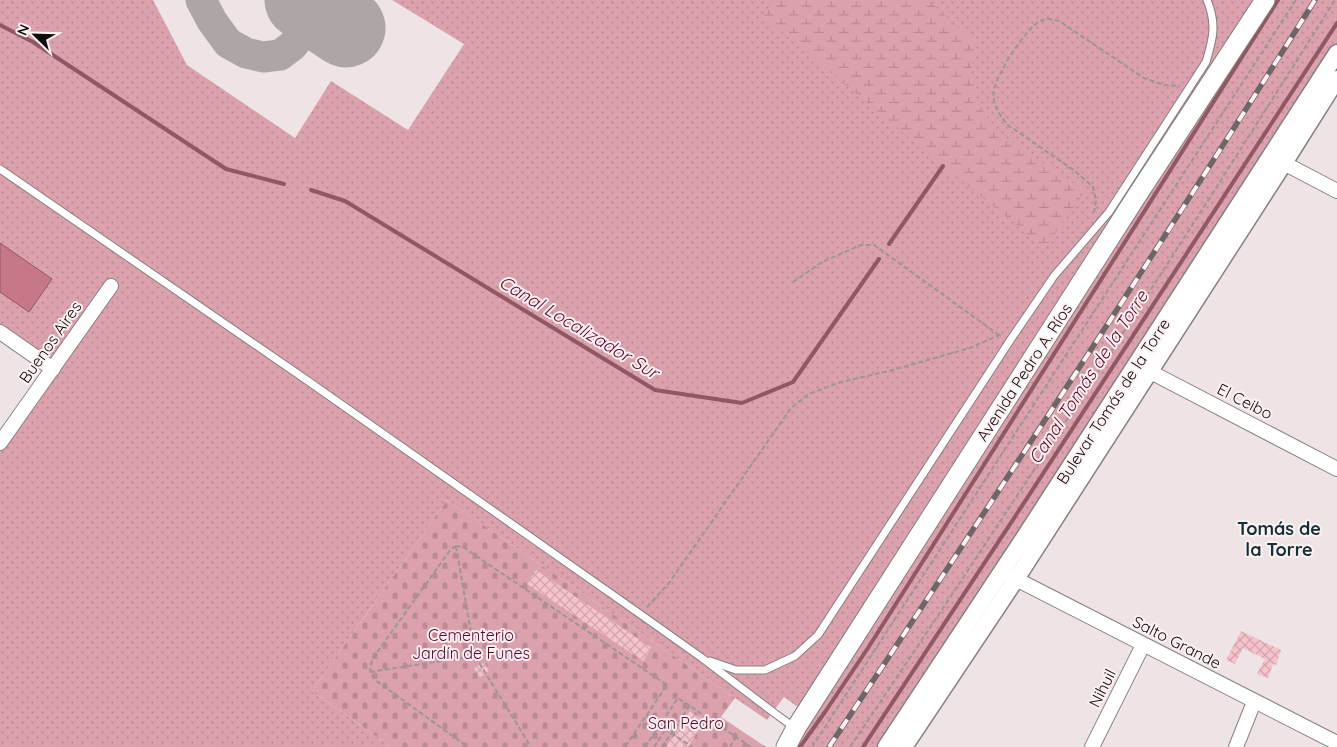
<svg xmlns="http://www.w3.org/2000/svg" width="1337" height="747" font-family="Quicksand,sans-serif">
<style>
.grass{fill:url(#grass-dots)}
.wetland{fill:url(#wetland-marsh)}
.cemetery{fill:url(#cemetery-stones)}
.water{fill:#c67889;stroke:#8f5864}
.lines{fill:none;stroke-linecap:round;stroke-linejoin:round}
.stream{stroke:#8f5864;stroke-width:4}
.taxiway{stroke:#aea5a6;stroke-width:31}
.runway{stroke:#aea5a6;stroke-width:79}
.building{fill:url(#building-cross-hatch)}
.service-casing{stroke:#897f80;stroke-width:9}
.minor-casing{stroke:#897f80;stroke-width:16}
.tertiary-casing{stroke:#897f80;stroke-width:19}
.secondary-casing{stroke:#897f80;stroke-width:21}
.path{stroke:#9e9596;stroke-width:2;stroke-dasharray:5 2.5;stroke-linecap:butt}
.service{stroke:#fff;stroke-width:7}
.minor{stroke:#fff;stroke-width:14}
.tertiary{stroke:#fff;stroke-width:16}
.secondary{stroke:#fff;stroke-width:19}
.rail-casing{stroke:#6c6666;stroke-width:5.5}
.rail{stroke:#fdf1f3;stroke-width:4;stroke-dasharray:11;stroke-linecap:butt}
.labels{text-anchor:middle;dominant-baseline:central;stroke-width:4;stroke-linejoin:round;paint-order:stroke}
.street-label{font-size:16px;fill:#0f0c0c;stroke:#fdf1f3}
.park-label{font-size:16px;fill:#630029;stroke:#fdf1f3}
.water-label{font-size:18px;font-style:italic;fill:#69082d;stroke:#fdf1f3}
.neighbourhood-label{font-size:18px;font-weight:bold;fill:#113139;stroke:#fdf1f3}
</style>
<defs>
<pattern id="grass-dots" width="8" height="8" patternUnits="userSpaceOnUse" patternTransform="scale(1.25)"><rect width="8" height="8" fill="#dba2ad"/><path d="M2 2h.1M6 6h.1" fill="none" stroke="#bb8a94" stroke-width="1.8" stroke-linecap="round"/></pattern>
<pattern id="wetland-marsh" width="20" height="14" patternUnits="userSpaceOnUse" patternTransform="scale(1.25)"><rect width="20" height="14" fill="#dba2ad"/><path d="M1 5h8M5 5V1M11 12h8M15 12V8" fill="none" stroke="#bb8a94"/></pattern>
<pattern id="cemetery-stones" width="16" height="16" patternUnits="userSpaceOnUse" patternTransform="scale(1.25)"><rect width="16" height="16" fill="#dba2ad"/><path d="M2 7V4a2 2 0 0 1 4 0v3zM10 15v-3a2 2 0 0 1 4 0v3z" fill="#bb8a94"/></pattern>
<pattern id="building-cross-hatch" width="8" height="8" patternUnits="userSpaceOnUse" patternTransform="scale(1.25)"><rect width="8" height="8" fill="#f6c3cc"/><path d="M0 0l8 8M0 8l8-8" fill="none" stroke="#d2a6ae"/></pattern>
</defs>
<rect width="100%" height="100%" fill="#efe4e5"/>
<g class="grass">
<path d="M 0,0 L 153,0 L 187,65 L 295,138 L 331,81 L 408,130 L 464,44 L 392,0 L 1256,0 L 799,708 L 784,697 L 767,720 L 447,500 L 312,691 L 391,747 L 0,747 L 0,443 L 52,369 L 0,332 Z"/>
<path d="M 1265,0 L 1337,0 L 1337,53 L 886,747 L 786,747 Z"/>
</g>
<path class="wetland" d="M 773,0 L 928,0 L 976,43 L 971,71 L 977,100 L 994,130 L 1085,191 L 1045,248 L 943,166 L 764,17 Z"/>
<path class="cemetery" d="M 447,500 L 735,698 L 721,717 L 766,747 L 391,747 L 312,691 Z"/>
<path class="water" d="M 0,243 L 52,279 L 29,312 L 0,292 Z"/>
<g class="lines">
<g class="stream">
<path d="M 0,25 L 33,42 L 226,169 L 284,184"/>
<path d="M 311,190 L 345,201 L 655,390 L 742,403 L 793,382 L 879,259"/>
<path d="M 889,244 L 943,166"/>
<path d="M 800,747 L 825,712 L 868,648 L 1278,0"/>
<path d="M 863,747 L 1018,512 L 1337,23"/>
</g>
<path class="taxiway" d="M 201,0 L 212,21 L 228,43 L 246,53 L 263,57 L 280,55 L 292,46 L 302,34 L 307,15 L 303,0"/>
<path class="runway" d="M 304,0 L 346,28"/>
</g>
<g class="building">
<path d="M 536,570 L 652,648 L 643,661 L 527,584 Z"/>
<path d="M 1241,631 L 1281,650 L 1276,665 L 1273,664 L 1268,678 L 1257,674 L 1265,659 L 1243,648 L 1235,664 L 1226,660 Z"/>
<path d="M 484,662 L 490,671 L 480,677 L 474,668 Z"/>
<path d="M 690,711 L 705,721 L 688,747 L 666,747 Z"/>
</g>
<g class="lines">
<g class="service-casing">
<g id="service">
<path d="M 0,169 L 308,381 L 640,614 L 702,658 L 773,712 L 795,728"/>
<path d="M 710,661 L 736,670 L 765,670 L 795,656 L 818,635 L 1011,339 L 1054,276 L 1109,212 L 1206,62 C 1213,39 1217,24 1207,0"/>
</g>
</g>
<g class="minor-casing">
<g id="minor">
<path d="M 1276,159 L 1337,191"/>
<path d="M 0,332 L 53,369"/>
<path d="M 1141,367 L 1337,469"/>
<path d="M 0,443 L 111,286"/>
<path d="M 1008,575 L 1337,743"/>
<path d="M 1092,747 L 1143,645"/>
<path d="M 1236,747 L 1254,702"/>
</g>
</g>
<g class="tertiary-casing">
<g id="tertiary">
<path d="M 886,747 L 1022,541 L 1337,53"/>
<path d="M 904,747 L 1016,579 L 1284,163 L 1337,79"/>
</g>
</g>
<g class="secondary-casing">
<path id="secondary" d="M 786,747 L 796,728 L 1136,197 L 1265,0"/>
</g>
<g class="path">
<path d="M 1094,213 L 1096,201 L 1093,187 L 1075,171 L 1008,125 C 999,115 992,104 994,90 C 997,74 1025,29 1040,21 C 1046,18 1052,19 1059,21 L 1144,78 L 1164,85 L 1180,86"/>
<path d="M 793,282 L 822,262 L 861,245 L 874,245 L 999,335"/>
<path d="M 456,546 L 463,547 L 667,685 L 625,747"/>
<path d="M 456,546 L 451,549 L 373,658 C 369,669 369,670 375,680 L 468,747"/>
<path d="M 456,546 L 475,656 L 531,747"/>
<path d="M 647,607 L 669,583 L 791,408 L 809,394 L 841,382 L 889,371 L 970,348 L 999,335 L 1001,336"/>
<path d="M 370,672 L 474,656"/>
<path d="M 646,716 L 692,747"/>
<path d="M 645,747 L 678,698 L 751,747"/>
<path d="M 654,747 L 666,729"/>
<path d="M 662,747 L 690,705"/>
<path d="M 730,747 L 736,737"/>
<path d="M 812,747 L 1296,0"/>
<path d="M 850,747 C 1016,501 1177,251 1335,0"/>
</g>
<use href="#service" class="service"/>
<use href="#minor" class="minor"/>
<use href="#tertiary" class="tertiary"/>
<use href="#secondary" class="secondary"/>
<g class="rail-casing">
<path id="rail" d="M 829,747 C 994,499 1157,252 1315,0"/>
</g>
<use href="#rail" class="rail"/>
</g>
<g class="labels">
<g class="street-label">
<text transform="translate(50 342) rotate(-55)">Buenos Aires</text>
<text transform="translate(1024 372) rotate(-57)">Avenida Pedro A. Ríos</text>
<text transform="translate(1113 401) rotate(-57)">Bulevar Tomás de la Torre</text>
<text transform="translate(1245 401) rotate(27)">El Ceibo</text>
<text transform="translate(1177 642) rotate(27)">Salto Grande</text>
<text transform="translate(1102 688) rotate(-63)">Nihuil</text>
</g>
<g class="park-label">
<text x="471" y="635">Cementerio<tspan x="471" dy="18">Jardín de Funes</tspan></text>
<text x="686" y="723">San Pedro</text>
</g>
<g class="water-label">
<text transform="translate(579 327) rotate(31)">Canal Localizador Sur</text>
<text transform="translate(1088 377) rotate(-57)">Canal Tomás de la Torre</text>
</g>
<g class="neighbourhood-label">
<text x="1279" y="528">Tomás de<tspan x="1279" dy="21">la Torre</tspan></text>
</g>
</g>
<g transform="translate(35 35) rotate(293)" stroke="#fdf1f3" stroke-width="4" paint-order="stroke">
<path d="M0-4L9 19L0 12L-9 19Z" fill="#0f0c0c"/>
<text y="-8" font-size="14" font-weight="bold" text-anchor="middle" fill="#0f0c0c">N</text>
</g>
</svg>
